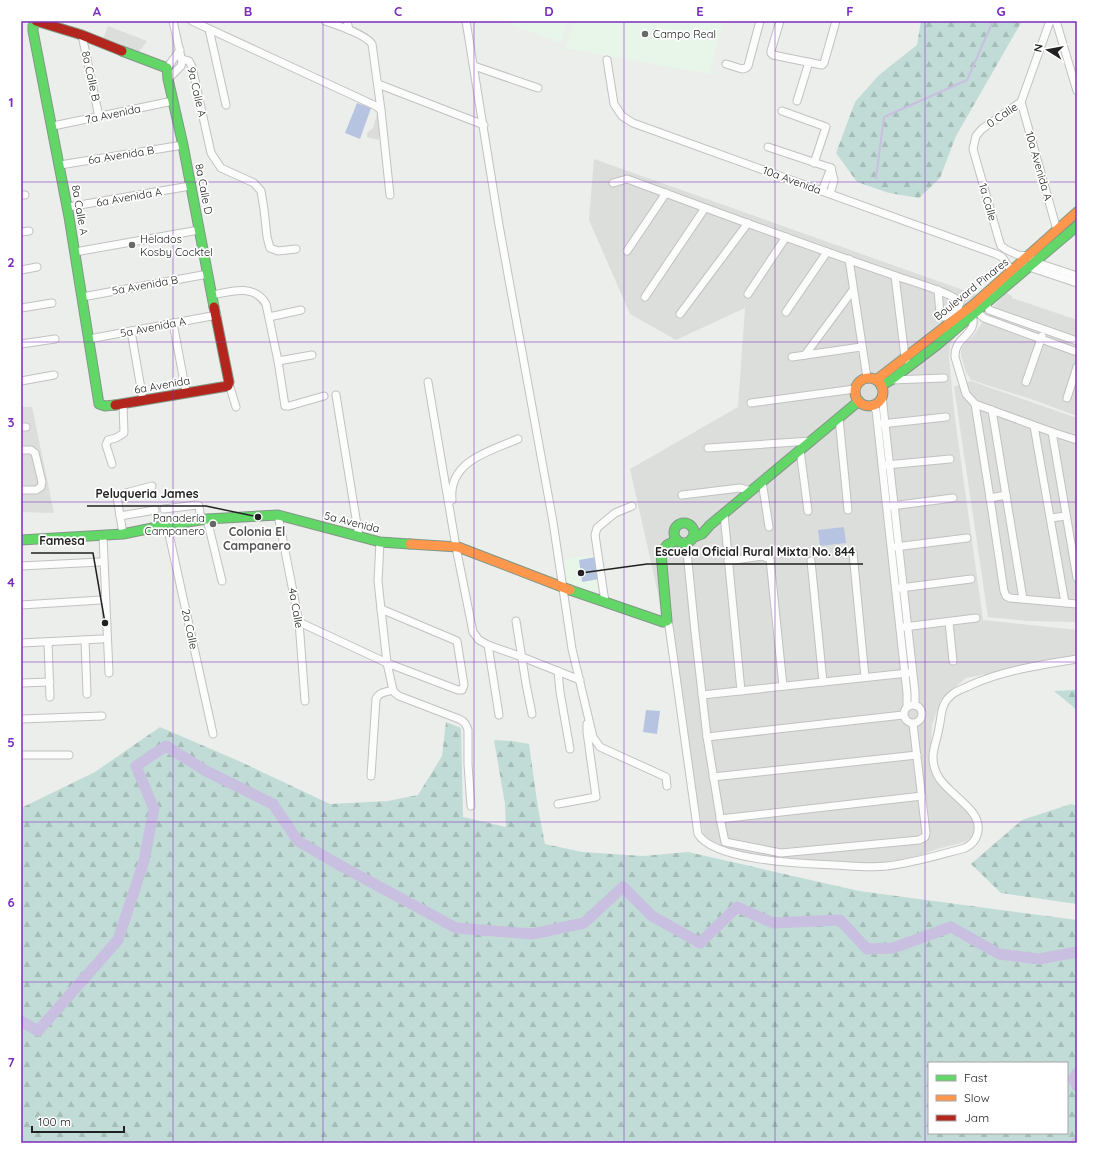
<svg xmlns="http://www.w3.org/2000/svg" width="1098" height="1164" font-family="Quicksand,sans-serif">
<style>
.residential{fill:#dcdedb}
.education{fill:#e7f6e8}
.religious{fill:#dcdddb}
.forest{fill:url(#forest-firs);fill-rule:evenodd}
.pitch{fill:#b6c4e1}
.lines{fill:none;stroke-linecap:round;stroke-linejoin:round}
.stream{stroke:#c9bfe0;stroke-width:2}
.river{stroke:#c9bfe0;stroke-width:11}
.street-casing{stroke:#c1c2c0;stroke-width:9}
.fast-casing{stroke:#829887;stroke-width:11}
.slow-casing{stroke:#829887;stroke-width:11}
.jam-casing{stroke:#829887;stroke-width:11}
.street{stroke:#fcfcfc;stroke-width:7}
.fast{stroke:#63d668;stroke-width:9}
.slow{stroke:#ff974d;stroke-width:9}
.jam{stroke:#b3261e;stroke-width:9}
.grid{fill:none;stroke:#7b2cbf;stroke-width:1;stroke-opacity:0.55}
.poi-dot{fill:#686967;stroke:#fff;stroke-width:1.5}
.labels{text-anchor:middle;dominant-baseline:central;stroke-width:3.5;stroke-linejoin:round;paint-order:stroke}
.poi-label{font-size:11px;fill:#212121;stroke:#fff;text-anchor:start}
.street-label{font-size:11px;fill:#212121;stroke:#fff}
.neighbourhood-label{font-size:12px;font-weight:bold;fill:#545454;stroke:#fff}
.leader{fill:none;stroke:#212121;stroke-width:1.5}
.callout-dot{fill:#212121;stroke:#fff;stroke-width:1.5}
.callout-label{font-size:12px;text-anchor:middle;font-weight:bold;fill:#212121;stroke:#fff;stroke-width:3.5;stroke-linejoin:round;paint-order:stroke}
.neatline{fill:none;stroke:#7b2cbf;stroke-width:1.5}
.grid-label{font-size:13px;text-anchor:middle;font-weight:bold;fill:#7b2cbf}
</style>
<defs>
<pattern id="forest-firs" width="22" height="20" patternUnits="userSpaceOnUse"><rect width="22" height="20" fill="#c1dcd6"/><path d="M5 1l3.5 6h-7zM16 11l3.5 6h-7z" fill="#a6bcb7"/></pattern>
</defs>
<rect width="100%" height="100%" fill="#ebeeea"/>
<g class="residential">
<path d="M 108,26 L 147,41 L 138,53 L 103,40 Z"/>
<path d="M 594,159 L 980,296 L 950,345 L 949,357 L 954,411 L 983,620 L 1077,630 L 1077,655 L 966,678 L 941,699 L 932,725 L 930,758 L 933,771 L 972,817 L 976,830 L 973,837 L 965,842 L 937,849 L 912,858 L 870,865 L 767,858 L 732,850 L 723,847 L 704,836 L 657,589 L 630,469 L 738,407 L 745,308 L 676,340 L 630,314 L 589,220 Z"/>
<path d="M 1006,293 L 1012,296 L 1012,298 L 1077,320 L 1077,416 L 1031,399 L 971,380 L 966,372 L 961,355 L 961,351 L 963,345 L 970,338 L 973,336 L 996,303 Z"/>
<path d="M 971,381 L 1077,418 L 1077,622 L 1028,621 L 988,617 L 954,387 Z"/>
<path d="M 21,407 L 32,407 L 54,513 L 21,512 Z"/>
</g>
<g class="education">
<path d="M 501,21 L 567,21 L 561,43 Z"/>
<path d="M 574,21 L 724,21 L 709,74 L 565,48 Z"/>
<path d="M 596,555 L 600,589 L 590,591 L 565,587 L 561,559 Z"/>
</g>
<path class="religious" d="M 377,115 L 381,115 L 382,128 L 378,140 L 367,137 L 367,133 L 373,128 Z"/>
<g class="forest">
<path d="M 921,21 L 1022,21 L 956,136 L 940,178 L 919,198 L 889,193 L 857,182 L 836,153 L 855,102 L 879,75 L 917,45 Z"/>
<path d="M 1077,690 L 1077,710 L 1054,691 Z"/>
<path d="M 446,722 L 461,728 L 463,817 L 506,827 L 505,804 L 494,740 L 512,741 L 529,744 L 538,808 L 545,844 L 582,852 L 643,856 L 688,852 L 859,891 L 1077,920 L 1077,1143 L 21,1143 L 21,808 L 95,772 L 160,727 L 241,762 L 330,804 L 388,801 L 418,795 L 442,756 ZM 929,1063 L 1067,1063 L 1067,1133 L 929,1133 Z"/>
<path d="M 1071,804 L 1077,806 L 1077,904 L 1001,893 L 971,864 L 1022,820 Z"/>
</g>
<g class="pitch">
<path d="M 357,103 L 371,108 L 360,139 L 345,133 Z"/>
<path d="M 844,527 L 846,543 L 820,546 L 818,530 Z"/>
<path d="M 596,557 L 599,579 L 582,582 L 579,560 Z"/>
<path d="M 646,710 L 660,711 L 657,734 L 643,732 Z"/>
</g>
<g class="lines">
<path class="stream" d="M 876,178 L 884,117 L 967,80 L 993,21"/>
<g class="river">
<path d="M 21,1021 L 38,1031 L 118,940 L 144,861 L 154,809 L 136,766 L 166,746 L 206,771 L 273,804 L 298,841 L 343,867 L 456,928 L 532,934 L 584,923 L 623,887 L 652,916 L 700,943 L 737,907 L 773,923 L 840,920 L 867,949 L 893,948 L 951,927 L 999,954 L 1039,959 L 1077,952"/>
<path d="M 1077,1073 L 1073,1079 L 1077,1086"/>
<path d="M 1076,1143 L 1077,1142"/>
</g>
<g class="street-casing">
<g id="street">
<path d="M 192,21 L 376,106 L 381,110 L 390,195"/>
<path d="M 325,21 C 337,25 365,34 372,44 L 381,110"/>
<path d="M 347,21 L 349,30"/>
<path d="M 466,21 L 499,225 L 553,522 L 572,649 L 593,737 L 600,747 L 666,777 L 667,786"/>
<path d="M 780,21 L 771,51 L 771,53 L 773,55 L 822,65 L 824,63 L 836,21"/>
<path d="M 1050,21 L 1021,102 L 982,129 L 976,136 L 973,149 L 999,240 L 1001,246 L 1007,250 L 1018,255 L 1029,256 L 1035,262 L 1077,276"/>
<path d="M 1056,21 L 1077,91"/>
<path d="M 209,29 L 226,105"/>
<path d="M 82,35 L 99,117"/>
<path d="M 182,59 L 189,61 L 192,67 L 211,153 L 221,168 L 254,183 L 261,191 L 264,209 L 267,237 L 270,248 L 278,251 L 296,249"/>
<path d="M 607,60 L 614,104 L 622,116 L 633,123 L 996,254 L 1002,257 L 1012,271"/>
<path d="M 726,64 L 742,69 L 746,68 L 748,66 L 760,21"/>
<path d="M 474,66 L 538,88"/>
<path d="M 167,68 L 180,50"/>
<path d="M 168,79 L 181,66 L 182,62 L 173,21"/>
<path d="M 378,84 L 484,125"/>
<path d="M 797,101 L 809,62"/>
<path d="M 1021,102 L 1057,230"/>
<path d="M 782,111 L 826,127 L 814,163"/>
<path d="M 53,126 L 173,101"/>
<path d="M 768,147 L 831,168"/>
<path d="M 60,165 L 183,145"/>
<path d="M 613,183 L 627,179 C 717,212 807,246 899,277 C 910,281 956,294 960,303 L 958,308 L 944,317 L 940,314 L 938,290"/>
<path d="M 822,191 L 831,168"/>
<path d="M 830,194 L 834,180 L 831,168"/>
<path d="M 21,195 L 25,195"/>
<path d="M 68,207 L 190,186"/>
<path d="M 21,232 L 29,231"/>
<path d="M 627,251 L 666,193"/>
<path d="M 75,252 L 199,230"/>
<path d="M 849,259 L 867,378"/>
<path d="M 1026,266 L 1077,283"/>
<path d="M 21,270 L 37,267"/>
<path d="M 895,276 L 905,357 L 906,360"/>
<path d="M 748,294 L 786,237"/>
<path d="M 213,295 C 231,291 255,284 266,304 L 278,361 L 285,406 L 289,406 L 324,396"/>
<path d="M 82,297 L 208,274"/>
<path d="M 645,297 L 705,208"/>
<path d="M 984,300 L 989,310 L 1077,341"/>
<path d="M 21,308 L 52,303"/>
<path d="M 974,309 L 976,311 L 984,318 L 1041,339 L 1077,352"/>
<path d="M 786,312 L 827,252"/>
<path d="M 970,313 L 972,314 C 979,336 954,335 955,357 L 966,394 L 975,404 L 1052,432 L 1077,440"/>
<path d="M 680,314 L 748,223"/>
<path d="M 269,317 L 301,310"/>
<path d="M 173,323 L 186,392"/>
<path d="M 131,331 L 143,400"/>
<path d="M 89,339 L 217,315"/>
<path d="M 21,344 L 55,339"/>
<path d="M 805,355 L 853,290"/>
<path d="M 792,357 L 861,347"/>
<path d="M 278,361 L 312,355"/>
<path d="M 891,380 L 944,378"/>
<path d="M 21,381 L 54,375"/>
<path d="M 428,382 L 456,547 L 473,632 L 479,640 L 488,645 L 522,657 L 580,680"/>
<path d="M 1026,382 L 1042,336"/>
<path d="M 229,384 L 236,407"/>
<path d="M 336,395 L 359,537"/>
<path d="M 882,395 L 885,424 L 915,692 L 915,705"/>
<path d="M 1067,398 L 1077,367"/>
<path d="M 751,403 L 855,389"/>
<path d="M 975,404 L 990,498 L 1004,591 L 1006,596 L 1010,598 L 1077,604"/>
<path d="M 872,405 L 876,410 L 907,693 L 907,706"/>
<path d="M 992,410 L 1023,599"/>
<path d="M 839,418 L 848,510"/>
<path d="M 881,424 L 946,417"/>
<path d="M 1034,426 L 1065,603"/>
<path d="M 21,427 L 26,427"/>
<path d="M 1052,432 L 1077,578"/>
<path d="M 708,448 L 811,441"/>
<path d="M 21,450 L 31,450 L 35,453 L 42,482 L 41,487 L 36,490 L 21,490"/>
<path d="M 800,450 L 808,511"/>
<path d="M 112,464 L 106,445 L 108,440 L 116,438 L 124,433 L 123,404"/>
<path d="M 886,465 L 950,459"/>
<path d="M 762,481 L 769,527"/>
<path d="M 682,495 L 740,488 L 751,491"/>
<path d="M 990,498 L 1006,495"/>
<path d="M 452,500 C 448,461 490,451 518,439"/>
<path d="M 891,506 L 953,498"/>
<path d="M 164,509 L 197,505 L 199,506 L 201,520"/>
<path d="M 724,514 L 741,691"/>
<path d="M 278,515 L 299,622 L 305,701"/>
<path d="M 120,516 L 155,510"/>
<path d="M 1051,518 L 1066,516"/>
<path d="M 207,519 L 222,581"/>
<path d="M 167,525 L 213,734"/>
<path d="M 123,534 L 117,497 L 118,495 L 152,486"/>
<path d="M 103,536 L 109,673"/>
<path d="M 380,542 L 378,581 L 381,609 L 387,663 L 393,690 L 395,693 L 399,696 L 459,719 C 465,722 466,724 468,730 L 468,764 L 471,806"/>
<path d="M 686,542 L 695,632 L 707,737 L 721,823 L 725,842 L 781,853 L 919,840 L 925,837 L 926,833 L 913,724"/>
<path d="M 895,547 L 967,538"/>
<path d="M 853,553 L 865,677"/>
<path d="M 728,561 L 762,556 L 770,559 L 783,686"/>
<path d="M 811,561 L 823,682"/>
<path d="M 21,566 L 100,562"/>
<path d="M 900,588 L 971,579"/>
<path d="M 605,602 L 595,535 L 597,528 L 615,513 L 632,506"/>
<path d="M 21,605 L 101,600"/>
<path d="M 516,621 L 526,684 L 532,714"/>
<path d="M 667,621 L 669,626 L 698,834 C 714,861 806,864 835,865 C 853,866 870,868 887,866 C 914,863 939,855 965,848 C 971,845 975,842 977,835 C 986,809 944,794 936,772 C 929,755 936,745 939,728 C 942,714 940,703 954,693 C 959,690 965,688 971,685 C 1004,670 1041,665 1077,659"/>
<path d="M 299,622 L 387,663 L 458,690 L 462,690 L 464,685 L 457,641 L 381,609"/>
<path d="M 949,622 L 953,661"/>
<path d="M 904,627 L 976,618"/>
<path d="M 85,640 L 87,694"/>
<path d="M 48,642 L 50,697"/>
<path d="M 21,643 L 102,639"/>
<path d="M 488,645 L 499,715"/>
<path d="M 558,671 L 560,692 L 570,749"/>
<path d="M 21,683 L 50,682"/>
<path d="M 702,695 L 908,673"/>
<circle cx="913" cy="714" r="9"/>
<path d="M 21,719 L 102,716"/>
<path d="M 707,737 L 903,715"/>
<path d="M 21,755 L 69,755"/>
<path d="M 371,776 L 376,699 C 379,692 386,692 393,690"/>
<path d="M 713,777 L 917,755"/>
<path d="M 558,804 L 596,797 L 587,732 L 587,724"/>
<path d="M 720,819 L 922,796"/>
</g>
</g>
<g class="fast-casing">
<g id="fast">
<path d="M 36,21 L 33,26 L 33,31 L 69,217 L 99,404 L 105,406 L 115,405"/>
<path d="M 122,51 L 167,68 L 168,79 L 183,145 L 214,307"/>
<path d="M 881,386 L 891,380 L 937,345 L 1077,226"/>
<circle cx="684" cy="533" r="10"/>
<path d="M 692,538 L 702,534 L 710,525 L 859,401"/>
<path d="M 21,540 L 123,534 L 167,525 L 207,519 L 278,515 L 380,542 L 410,544"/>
<path d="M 570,590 L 663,622 L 667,621 L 661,553 L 667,545 L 677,540"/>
</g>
</g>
<g class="slow-casing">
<g id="slow">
<circle cx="869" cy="392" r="14"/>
<path d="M 876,380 L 973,305 L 1077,212"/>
<path d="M 410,544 L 458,547 L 570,590"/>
</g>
</g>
<g class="jam-casing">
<g id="jam">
<path d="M 36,21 L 82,35 L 122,51"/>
<path d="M 115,405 L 228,386 L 229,382 L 214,307"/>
</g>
</g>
<use href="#street" class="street"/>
<use href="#fast" class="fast"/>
<use href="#slow" class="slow"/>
<use href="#jam" class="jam"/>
</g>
<path class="grid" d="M 173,21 L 173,1143M 323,21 L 323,1143M 474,21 L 474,1143M 624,21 L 624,1143M 775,21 L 775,1143M 925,21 L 925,1143M 21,182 L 1077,182M 21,342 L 1077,342M 21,502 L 1077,502M 21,662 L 1077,662M 21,822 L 1077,822M 21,982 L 1077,982"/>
<g class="poi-dot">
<circle cx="645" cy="34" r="4"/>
<circle cx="132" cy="245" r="4"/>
<circle cx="213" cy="524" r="4"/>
</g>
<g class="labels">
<g class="poi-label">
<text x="653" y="34">Campo Real</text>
<text x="140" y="239">Helados<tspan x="140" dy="13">Kosby Cocktel</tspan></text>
<text x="205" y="518" text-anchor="end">Panadería<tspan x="205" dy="13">Campanero</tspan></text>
</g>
<g class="street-label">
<text transform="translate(91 76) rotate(78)">8a Calle B</text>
<text transform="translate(197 92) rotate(77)">9a Calle A</text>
<text transform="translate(113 114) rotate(-12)">7a Avenida</text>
<text transform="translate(1002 115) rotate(-34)">0 Calle</text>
<text transform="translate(121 155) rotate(-9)">6a Avenida B</text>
<text transform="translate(1039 166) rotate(74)">10a Avenida A</text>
<text transform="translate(792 180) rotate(20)">10a Avenida</text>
<text transform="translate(204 189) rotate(79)">8a Calle D</text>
<text transform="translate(129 197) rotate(-10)">6a Avenida A</text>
<text transform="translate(988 202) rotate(74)">1a Calle</text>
<text transform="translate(80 210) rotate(80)">8a Calle A</text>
<text transform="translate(145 285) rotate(-10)">5a Avenida B</text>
<text transform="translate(971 289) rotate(-39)">Boulevard Pinares</text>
<text transform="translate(153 327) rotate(-11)">5a Avenida A</text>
<text transform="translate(162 385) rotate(-10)">6a Avenida</text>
<text transform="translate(352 522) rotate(14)">5a Avenida</text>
<text transform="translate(296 608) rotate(80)">4a Calle</text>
<text transform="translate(190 629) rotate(78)">2a Calle</text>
</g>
<g class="neighbourhood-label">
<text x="257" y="531">Colonia El<tspan x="257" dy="14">Campanero</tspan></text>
</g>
</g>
<path class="leader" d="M258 517L206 506H87M105 623L93 553H31M581 573L647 564H863"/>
<g class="callout-dot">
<circle cx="258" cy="517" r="4"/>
<circle cx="105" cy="623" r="4"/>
<circle cx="581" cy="573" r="4"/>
</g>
<g class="callout-label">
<text x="147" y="498">Peluqueria James</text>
<text x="62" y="545">Famesa</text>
<text x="755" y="556">Escuela Oficial Rural Mixta No. 844</text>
</g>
<rect width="1098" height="1164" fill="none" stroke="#ffffff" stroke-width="44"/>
<rect x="928" y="1062" width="140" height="72" fill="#ffffff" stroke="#a6a6a6"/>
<rect x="936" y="1075" width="20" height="6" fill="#63d668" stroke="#a6a6a6"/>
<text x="964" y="1082" font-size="12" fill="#212121">Fast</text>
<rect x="936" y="1095" width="20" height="6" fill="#ff974d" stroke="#a6a6a6"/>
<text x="964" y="1102" font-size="12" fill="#212121">Slow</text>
<rect x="936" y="1115" width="20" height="6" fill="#b3261e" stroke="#a6a6a6"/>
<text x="964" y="1122" font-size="12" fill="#212121">Jam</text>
<g transform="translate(1048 50) rotate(281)" stroke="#ffffff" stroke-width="3" paint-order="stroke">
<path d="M0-3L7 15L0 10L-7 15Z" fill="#212121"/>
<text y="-6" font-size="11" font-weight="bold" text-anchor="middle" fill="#212121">N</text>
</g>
<path d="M32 1126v6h92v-6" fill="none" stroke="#212121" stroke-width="2"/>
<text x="38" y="1126" font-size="12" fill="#212121" stroke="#ffffff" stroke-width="3" paint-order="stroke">100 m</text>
<rect x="22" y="22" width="1054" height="1120" class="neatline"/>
<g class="grid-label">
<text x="97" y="16">A</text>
<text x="248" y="16">B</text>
<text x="398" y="16">C</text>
<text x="549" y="16">D</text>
<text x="700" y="16">E</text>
<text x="850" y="16">F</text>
<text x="1001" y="16">G</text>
<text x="11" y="107">1</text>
<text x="11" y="267">2</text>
<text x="11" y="427">3</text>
<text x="11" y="587">4</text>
<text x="11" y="747">5</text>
<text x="11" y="907">6</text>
<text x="11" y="1067">7</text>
</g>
</svg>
